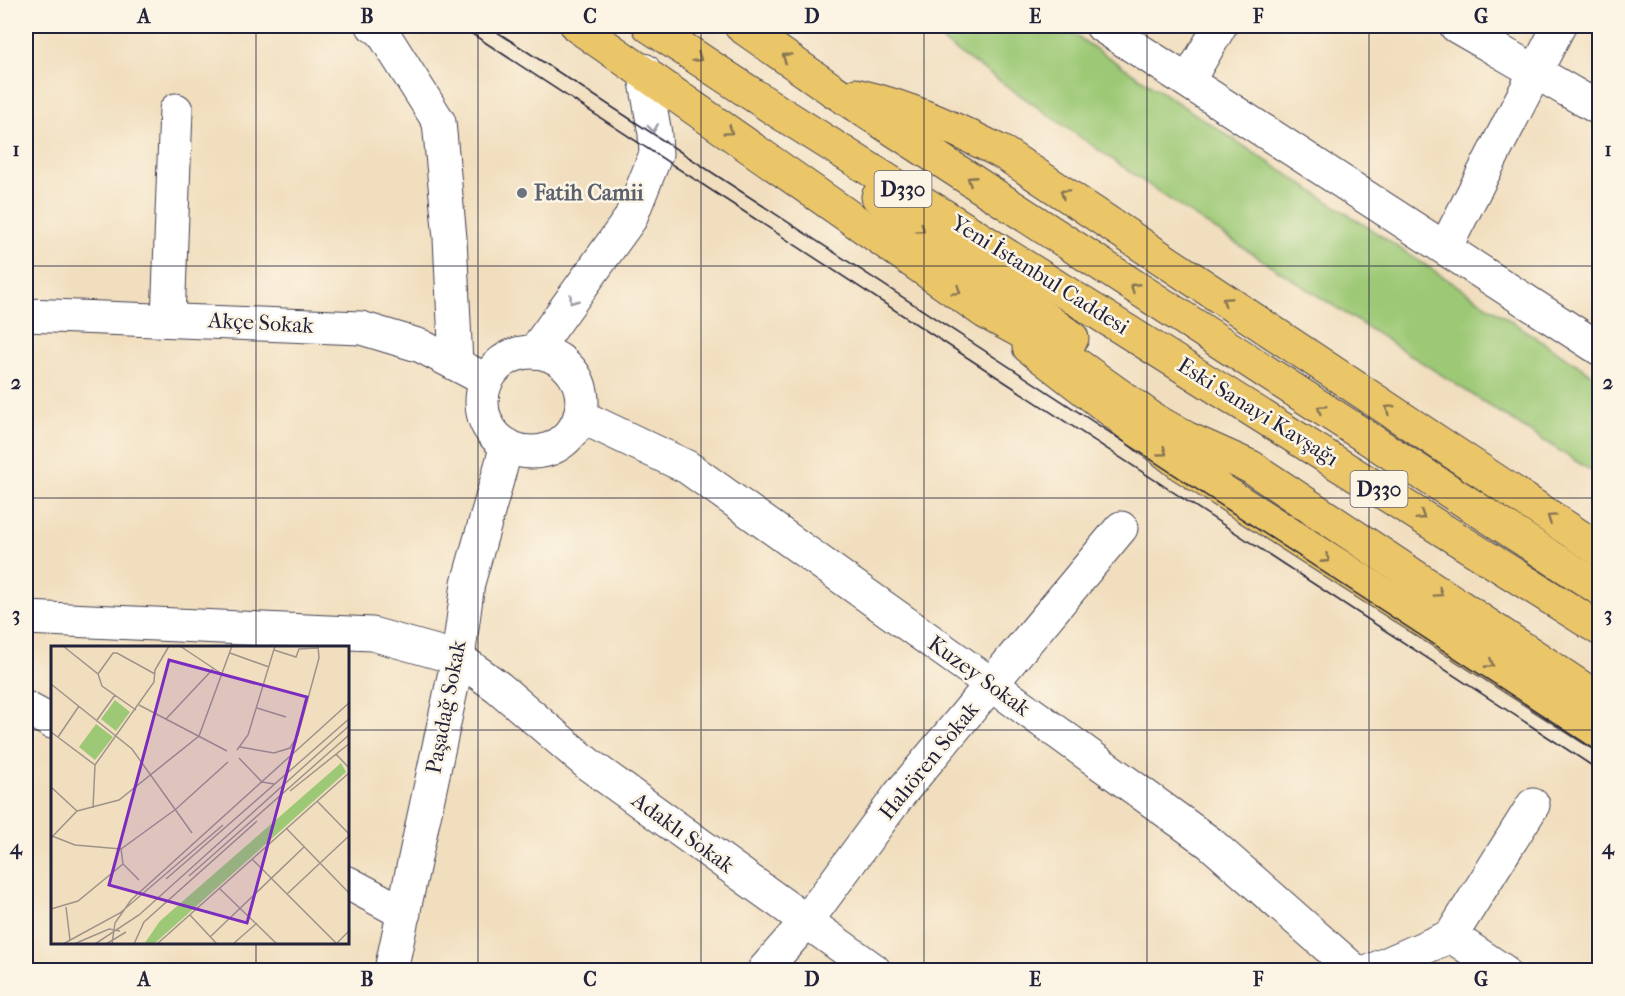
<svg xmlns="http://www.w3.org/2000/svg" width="1625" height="996" font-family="'IM FELL French Canon',serif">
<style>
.green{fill:#9dc976;stroke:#607658;stroke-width:1.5}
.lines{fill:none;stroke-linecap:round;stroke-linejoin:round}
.minor-casing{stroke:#413e4f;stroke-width:35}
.major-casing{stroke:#413e4f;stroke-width:35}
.highway-casing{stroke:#413e4f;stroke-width:35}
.minor{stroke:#fff;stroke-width:33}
.major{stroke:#ebc669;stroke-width:33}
.highway{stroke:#ebc669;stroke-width:33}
.tram{stroke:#22223b;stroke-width:1.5}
.oneway{stroke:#867452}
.oneway2{stroke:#9c9ca7}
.grid{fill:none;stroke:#22223b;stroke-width:1.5;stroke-opacity:0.55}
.worship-dot{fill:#6b7280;stroke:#fcf5e5;stroke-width:2}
.labels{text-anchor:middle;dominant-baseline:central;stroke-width:5;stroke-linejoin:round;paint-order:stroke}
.shield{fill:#fcf5e5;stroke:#63616e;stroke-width:1.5}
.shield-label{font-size:21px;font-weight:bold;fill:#22223b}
.worship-label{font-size:22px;font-weight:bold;fill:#5b616d;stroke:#fcf5e5;text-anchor:start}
.street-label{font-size:22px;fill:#22223b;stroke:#fcf5e5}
.inset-road{fill:none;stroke:#9e938a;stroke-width:1.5}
.view{fill:#7b2cbf;fill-opacity:0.15;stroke:#7b2cbf;stroke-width:3}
.inset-edge{fill:none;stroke:#22223b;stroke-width:3}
.neatline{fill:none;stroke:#22223b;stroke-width:2}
.grid-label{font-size:20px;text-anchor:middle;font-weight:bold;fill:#22223b}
</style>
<rect width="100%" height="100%" fill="#fcf5e5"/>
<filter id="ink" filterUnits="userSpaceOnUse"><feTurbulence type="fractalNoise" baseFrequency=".0167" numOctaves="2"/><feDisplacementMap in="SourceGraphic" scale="12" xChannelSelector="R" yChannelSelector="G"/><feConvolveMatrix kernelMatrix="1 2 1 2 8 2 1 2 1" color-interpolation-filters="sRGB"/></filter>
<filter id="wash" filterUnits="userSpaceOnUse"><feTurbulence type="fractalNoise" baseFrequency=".008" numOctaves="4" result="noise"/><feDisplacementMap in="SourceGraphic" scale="24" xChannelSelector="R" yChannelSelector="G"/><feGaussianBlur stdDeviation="1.35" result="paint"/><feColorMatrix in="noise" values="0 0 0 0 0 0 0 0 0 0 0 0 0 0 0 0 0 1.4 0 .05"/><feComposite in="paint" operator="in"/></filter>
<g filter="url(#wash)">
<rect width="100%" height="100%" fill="#f1debe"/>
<path class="green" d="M 921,26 L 1061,26 L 1599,379 L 1599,476 L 1189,213 Z"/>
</g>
<g filter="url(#ink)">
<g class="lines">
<g class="minor-casing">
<g id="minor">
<path d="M 373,26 L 379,27 L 439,122 L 450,238 L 456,364"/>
<path d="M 1102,26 L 1600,349"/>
<path d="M 1456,26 L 1600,109"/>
<path d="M 1188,81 L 1220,26"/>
<path d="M 1445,248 L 1559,26"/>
<path d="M 26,315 L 361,328 L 421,346 L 486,380"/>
<path d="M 168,319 L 176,110"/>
<circle cx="532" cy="402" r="50"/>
<path d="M 534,352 L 630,219 L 656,154 L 655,134 L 644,70"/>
<path d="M 580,416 L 687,467 L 991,684 L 1210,843 L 1354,970"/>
<path d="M 26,618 L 372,634 L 458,658 L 498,687 L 588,764 L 874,970"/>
<path d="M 26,708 L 52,722"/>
<path d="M 348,883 L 404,913"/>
<path d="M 1451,936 L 1502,970"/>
<path d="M 391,970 L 458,658 L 468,583 L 507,445"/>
<path d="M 764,970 L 806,922 L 899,795 L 1121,528"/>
<path d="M 1373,970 L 1451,936 L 1533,805"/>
</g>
</g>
<g class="major-casing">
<g id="major">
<path d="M 1029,347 L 1182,465 L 1600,734"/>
<path d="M 1251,467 L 1600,700"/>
</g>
</g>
<g class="highway-casing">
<g id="highway">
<path d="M 577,26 L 985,312 L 1059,352 L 1154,420 L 1186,438 L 1251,467"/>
<path d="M 649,26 L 779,112 L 1600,629"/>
<path d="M 741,26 L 831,89 L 1600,589"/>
<path d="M 856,95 C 909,107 956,129 1005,154 L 1600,550"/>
<path d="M 878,197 L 1072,338"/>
</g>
</g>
<use href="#minor" class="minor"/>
<use href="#major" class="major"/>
<use href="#highway" class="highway"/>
<g class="tram">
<path d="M 460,26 L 1600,771"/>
<path d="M 488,26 L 1600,753"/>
</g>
</g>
<defs><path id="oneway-chevron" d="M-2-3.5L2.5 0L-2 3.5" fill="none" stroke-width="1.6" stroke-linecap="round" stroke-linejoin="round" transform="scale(1.5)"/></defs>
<g class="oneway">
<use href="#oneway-chevron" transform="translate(786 57) rotate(-145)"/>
<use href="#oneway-chevron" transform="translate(698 58) rotate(34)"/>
<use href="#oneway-chevron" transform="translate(729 131) rotate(35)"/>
<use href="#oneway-chevron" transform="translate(971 180) rotate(-147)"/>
<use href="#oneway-chevron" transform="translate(1064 193) rotate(-146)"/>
<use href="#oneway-chevron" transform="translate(921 229) rotate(36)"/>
<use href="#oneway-chevron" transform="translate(1134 287) rotate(-147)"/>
<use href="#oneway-chevron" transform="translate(957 291) rotate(35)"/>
<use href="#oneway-chevron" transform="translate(1226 301) rotate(-146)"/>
<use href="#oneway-chevron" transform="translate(1321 409) rotate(-147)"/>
<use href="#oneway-chevron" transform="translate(1389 409) rotate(-146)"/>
<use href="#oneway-chevron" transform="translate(1163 452) rotate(36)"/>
<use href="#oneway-chevron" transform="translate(1421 516) rotate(32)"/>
<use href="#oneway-chevron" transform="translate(1551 518) rotate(-146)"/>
<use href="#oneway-chevron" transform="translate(1326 559) rotate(33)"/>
<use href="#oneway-chevron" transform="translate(1439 593) rotate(34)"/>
<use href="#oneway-chevron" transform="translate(1490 664) rotate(33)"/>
</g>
<g class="oneway2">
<use href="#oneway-chevron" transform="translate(653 128) rotate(82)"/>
<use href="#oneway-chevron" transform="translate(573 300) rotate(126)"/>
</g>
</g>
<path class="grid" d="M 256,26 L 256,648M 478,26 L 478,970M 701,26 L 701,970M 924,26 L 924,970M 1147,26 L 1147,970M 1369,26 L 1369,970M 26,266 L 1600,266M 26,498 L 1600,498M 26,730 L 52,730M 348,730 L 1600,730M 256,944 L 256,970"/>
<circle class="worship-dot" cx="522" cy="193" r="6"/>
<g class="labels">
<g class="shield">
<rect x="874.5" y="171" width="57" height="36" rx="4.5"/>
<rect x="1350.5" y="471" width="57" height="36" rx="4.5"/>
</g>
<g class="shield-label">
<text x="903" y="189">D330</text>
<text x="1379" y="489">D330</text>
</g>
<g class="worship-label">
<text x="534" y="193">Fatih Camii</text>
</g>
<g class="street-label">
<text transform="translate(1040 275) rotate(32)">Yeni İstanbul Caddesi</text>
<text transform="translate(261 323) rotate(3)">Akçe Sokak</text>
<text transform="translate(1258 412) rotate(32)">Eski Sanayi Kavşağı</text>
<text transform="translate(979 676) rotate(36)">Kuzey Sokak</text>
<text transform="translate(446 707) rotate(-79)">Paşadağ Sokak</text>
<text transform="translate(929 761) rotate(-51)">Halıören Sokak</text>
<text transform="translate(683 833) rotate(36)">Adaklı Sokak</text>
</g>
</g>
<g transform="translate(51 646)">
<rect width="298" height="298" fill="#f1debe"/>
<path d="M 64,54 L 79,66 L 65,85 L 50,73 ZM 45,78 L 62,91 L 44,114 L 28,101 ZM 290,117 L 295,126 L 103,298 L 93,298 L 109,275 Z" fill="#9dc976"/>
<path class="inset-road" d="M 12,0 L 47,28 L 51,40 L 85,64M 129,0 L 171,28M 223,4 L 245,11 L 248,3 L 267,2M 179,7 L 218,21M 47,28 L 62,7 L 66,7 L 104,28M 0,38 L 81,103 L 141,187M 88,59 L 176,105M 206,62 L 235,71M 115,73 L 162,23M 46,74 L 64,49M 0,86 L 44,119M 7,91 L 28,60M 189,101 L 223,107 L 239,102 L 247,89 L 268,12 L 267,0M 186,104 L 197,89 L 224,0M 285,108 L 299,123M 188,112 L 211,136 L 223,138M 0,141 L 26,165M 239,145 L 299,97M 266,155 L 299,189M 42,162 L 44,119 L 103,36 L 104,24 L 118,0M 235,182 L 299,248M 1,190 L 24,199 L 70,203 L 125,163 L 177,116M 0,192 L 26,165 L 68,154 L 148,90 L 181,0M 70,203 L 72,218 L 88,234M 145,207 L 299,72M 201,213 L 286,298M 138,230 L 299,88M 115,233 L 145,207M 168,242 L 226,298M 236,248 L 299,189M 15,261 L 19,294M 0,263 L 27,255 L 72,218M 139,269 L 166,298M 159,291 L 253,201M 12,298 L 69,267 L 172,179M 23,298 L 58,283 L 69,285M 44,298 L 88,269 L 299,79M 55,298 L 75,286M 61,298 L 64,277 L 80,254 L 299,56M 83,298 L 93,276 L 206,175M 106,298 L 299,126M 182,298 L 206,277M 285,298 L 299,284"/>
<path class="view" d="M 118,14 L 256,51 L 196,277 L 58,239 Z"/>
<rect width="298" height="298" class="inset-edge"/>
</g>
<rect width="1625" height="996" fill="none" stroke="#fcf5e5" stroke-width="66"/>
<rect x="33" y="33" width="1559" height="930" class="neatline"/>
<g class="grid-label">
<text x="144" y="23">A</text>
<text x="367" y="23">B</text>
<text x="590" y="23">C</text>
<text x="812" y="23">D</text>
<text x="1035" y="23">E</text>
<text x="1258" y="23">F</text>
<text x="1481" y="23">G</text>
<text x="16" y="156">1</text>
<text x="1608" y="156">1</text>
<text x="16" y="389">2</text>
<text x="1608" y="389">2</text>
<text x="16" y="621">3</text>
<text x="1608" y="621">3</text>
<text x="16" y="854">4</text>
<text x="1608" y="854">4</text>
<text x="144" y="986">A</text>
<text x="367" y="986">B</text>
<text x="590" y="986">C</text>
<text x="812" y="986">D</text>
<text x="1035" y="986">E</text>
<text x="1258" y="986">F</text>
<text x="1481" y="986">G</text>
</g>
</svg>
